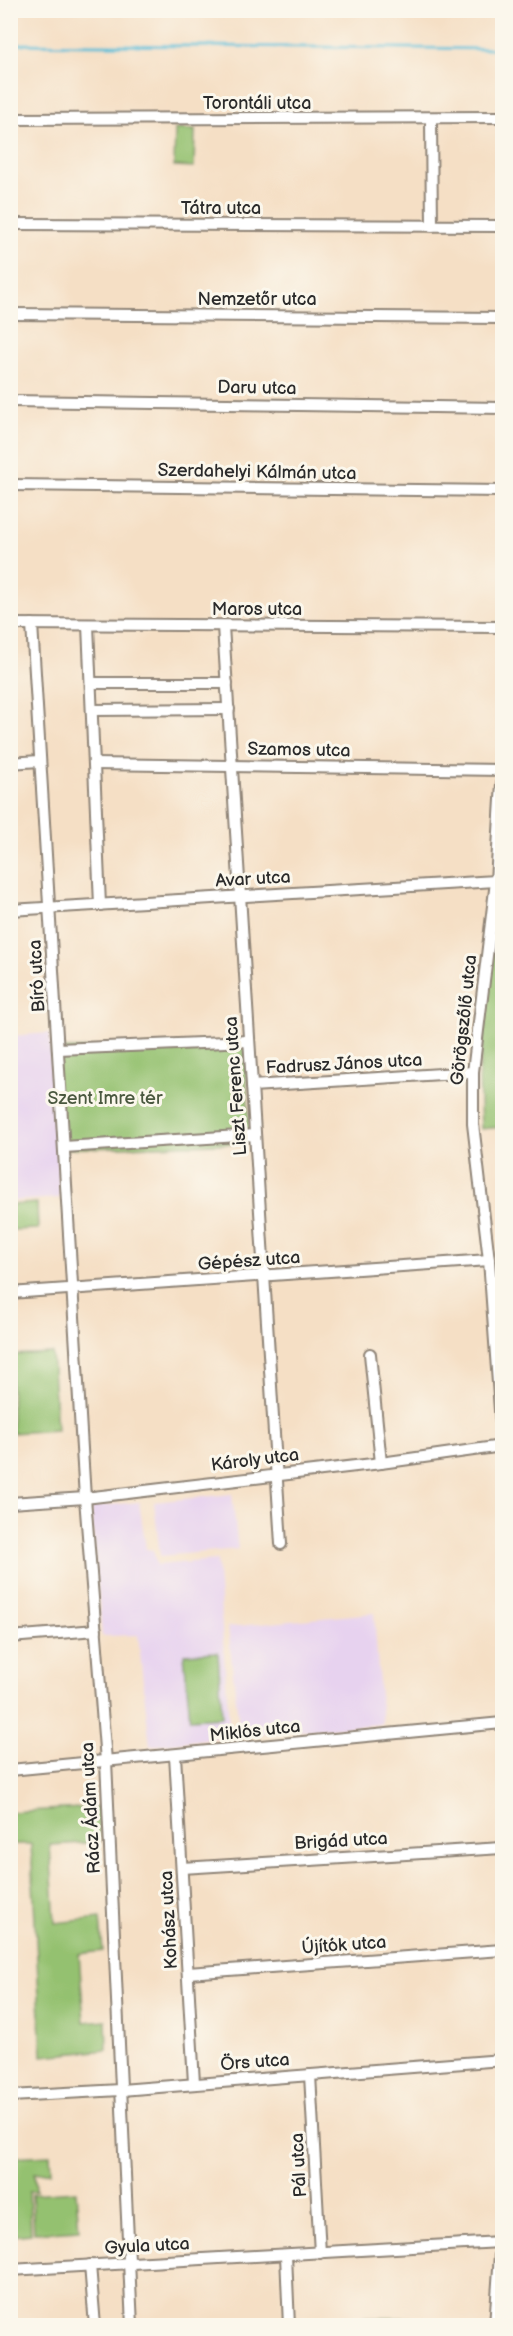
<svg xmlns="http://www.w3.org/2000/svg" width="513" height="2336" font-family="'Balsamiq Sans',sans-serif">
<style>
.built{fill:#e7d2ef}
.green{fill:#94c16f;stroke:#60764d;stroke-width:1.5}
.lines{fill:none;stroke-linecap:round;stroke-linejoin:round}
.stream{stroke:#59bdd7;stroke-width:3}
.street-casing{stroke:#908578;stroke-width:14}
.street{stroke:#fff;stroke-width:10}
.labels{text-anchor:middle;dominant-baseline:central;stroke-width:6;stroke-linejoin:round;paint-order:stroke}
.street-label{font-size:18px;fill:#2b2b2b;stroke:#fbf7ec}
.park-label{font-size:18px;fill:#4a583f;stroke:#fbf7ec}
</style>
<rect width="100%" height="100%" fill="#fbf7ec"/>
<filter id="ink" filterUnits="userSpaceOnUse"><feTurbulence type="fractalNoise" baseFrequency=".0167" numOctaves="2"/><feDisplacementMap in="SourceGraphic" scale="12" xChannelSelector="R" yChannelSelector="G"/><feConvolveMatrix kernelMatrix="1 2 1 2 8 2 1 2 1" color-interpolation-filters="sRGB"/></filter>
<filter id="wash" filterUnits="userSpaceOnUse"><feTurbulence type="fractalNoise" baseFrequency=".008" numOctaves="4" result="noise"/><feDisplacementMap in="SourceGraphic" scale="24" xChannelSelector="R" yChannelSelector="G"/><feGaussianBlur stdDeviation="1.35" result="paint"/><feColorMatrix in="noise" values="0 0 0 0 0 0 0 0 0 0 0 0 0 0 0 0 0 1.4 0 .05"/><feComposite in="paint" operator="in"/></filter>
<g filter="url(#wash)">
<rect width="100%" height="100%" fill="#f5dfc5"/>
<g class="built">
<path d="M 50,1033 L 60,1198 L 11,1201 L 11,1036 Z"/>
<path d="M 232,1494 L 238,1549 L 160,1556 L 154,1502 Z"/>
<path d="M 139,1502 L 146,1549 L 153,1550 L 157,1565 L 217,1560 L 230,1736 L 150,1746 L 138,1635 L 102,1636 L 91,1507 Z"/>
<path d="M 374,1613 L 382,1724 L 240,1736 L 228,1627 Z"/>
</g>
<g class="green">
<path d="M 175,129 L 195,130 L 194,167 L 174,166 Z"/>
<path d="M 502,881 L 502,1127 L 481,1129 L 479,1073 Z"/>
<path d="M 245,1046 L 250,1143 L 57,1149 L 51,1049 Z"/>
<path d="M 37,1203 L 38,1229 L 11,1230 L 11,1205 Z"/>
<path d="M 52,1353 L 57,1430 L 12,1433 L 11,1355 Z"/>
<path d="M 218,1652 L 222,1717 L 190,1719 L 184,1654 Z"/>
<path d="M 98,1807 L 100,1842 L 50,1845 L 55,1923 L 100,1918 L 103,1951 L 79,1954 L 84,2022 L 106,2020 L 107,2050 L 42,2056 L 31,1844 L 11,1844 L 11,1812 Z"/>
<path d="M 50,2155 L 51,2172 L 35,2173 L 36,2191 L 29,2191 L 31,2234 L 11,2236 L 11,2157 Z"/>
<path d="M 76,2191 L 79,2230 L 34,2233 L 32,2194 Z"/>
<rect x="364" y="2318" width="48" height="7"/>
</g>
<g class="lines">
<path class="stream" d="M 10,44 L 502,49"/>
</g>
</g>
<g filter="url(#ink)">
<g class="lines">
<g class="street-casing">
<g id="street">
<path d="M 10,119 L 502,117"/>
<path d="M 431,119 L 432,226"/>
<path d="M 10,224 L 502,226"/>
<path d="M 10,314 L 502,318"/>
<path d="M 10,401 L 502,408"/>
<path d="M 10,485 L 502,491"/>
<path d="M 10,624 L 502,627"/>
<path d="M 32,624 L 85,1498 L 106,1761 L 132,2326"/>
<path d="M 88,625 L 100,905"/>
<path d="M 223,626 L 281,1544"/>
<path d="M 91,683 L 227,683"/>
<path d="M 92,710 L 229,709"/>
<path d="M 10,763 L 39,761"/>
<path d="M 94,764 L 502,770"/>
<path d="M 502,783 L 496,881 L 473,1072 L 473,1124 L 489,1260 L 502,1438"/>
<path d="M 10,910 L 496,881"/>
<path d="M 58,1049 L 249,1041"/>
<path d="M 252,1086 L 473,1072"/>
<path d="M 64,1147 L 255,1135"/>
<path d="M 10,1293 L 489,1260"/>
<path d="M 370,1354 L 381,1463"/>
<path d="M 10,1503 L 85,1498 L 381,1463 L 502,1446"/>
<path d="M 10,1637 L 96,1630"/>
<path d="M 175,1755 L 194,2083"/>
<path d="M 10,1770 L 502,1723"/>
<path d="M 182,1868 L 502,1848"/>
<path d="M 188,1973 L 502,1950"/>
<path d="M 310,2075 L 320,2253"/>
<path d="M 10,2096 L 121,2090 L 502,2060"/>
<path d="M 286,2255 L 289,2326"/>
<path d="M 90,2265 L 95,2326"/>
<path d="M 10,2270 L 500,2242"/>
<path d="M 495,2326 L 502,2225"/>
</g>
</g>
<use href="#street" class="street"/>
</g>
</g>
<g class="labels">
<g class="street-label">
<text x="257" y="103">Torontáli utca</text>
<text x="221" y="208">Tátra utca</text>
<text x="257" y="299">Nemzetőr utca</text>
<text transform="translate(257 388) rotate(1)">Daru utca</text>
<text transform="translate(257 472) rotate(1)">Szerdahelyi Kálmán utca</text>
<text x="257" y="609">Maros utca</text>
<text transform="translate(299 750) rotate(1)">Szamos utca</text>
<text transform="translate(253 879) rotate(-3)">Avar utca</text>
<text transform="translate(37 976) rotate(-93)">Bíró utca</text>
<text transform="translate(464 1020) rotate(-84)">Görögszőlő utca</text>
<text transform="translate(344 1064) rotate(-3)">Fadrusz János utca</text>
<text transform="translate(236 1086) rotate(-94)">Liszt Ferenc utca</text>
<text transform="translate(249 1261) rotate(-4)">Gépész utca</text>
<text transform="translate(255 1460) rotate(-7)">Károly utca</text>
<text transform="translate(255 1731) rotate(-6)">Miklós utca</text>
<text transform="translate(91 1808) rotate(-93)">Rácz Ádám utca</text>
<text transform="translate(341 1841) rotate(-3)">Brigád utca</text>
<text transform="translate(169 1920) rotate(-93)">Kohász utca</text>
<text transform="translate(344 1945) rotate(-4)">Újítók utca</text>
<text transform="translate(255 2062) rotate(-4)">Örs utca</text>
<text transform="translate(299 2165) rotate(-93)">Pál utca</text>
<text transform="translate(147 2246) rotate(-3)">Gyula utca</text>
</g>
<g class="park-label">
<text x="105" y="1098">Szent Imre tér</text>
</g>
</g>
<rect width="513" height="2336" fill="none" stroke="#fbf7ec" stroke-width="36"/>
</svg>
